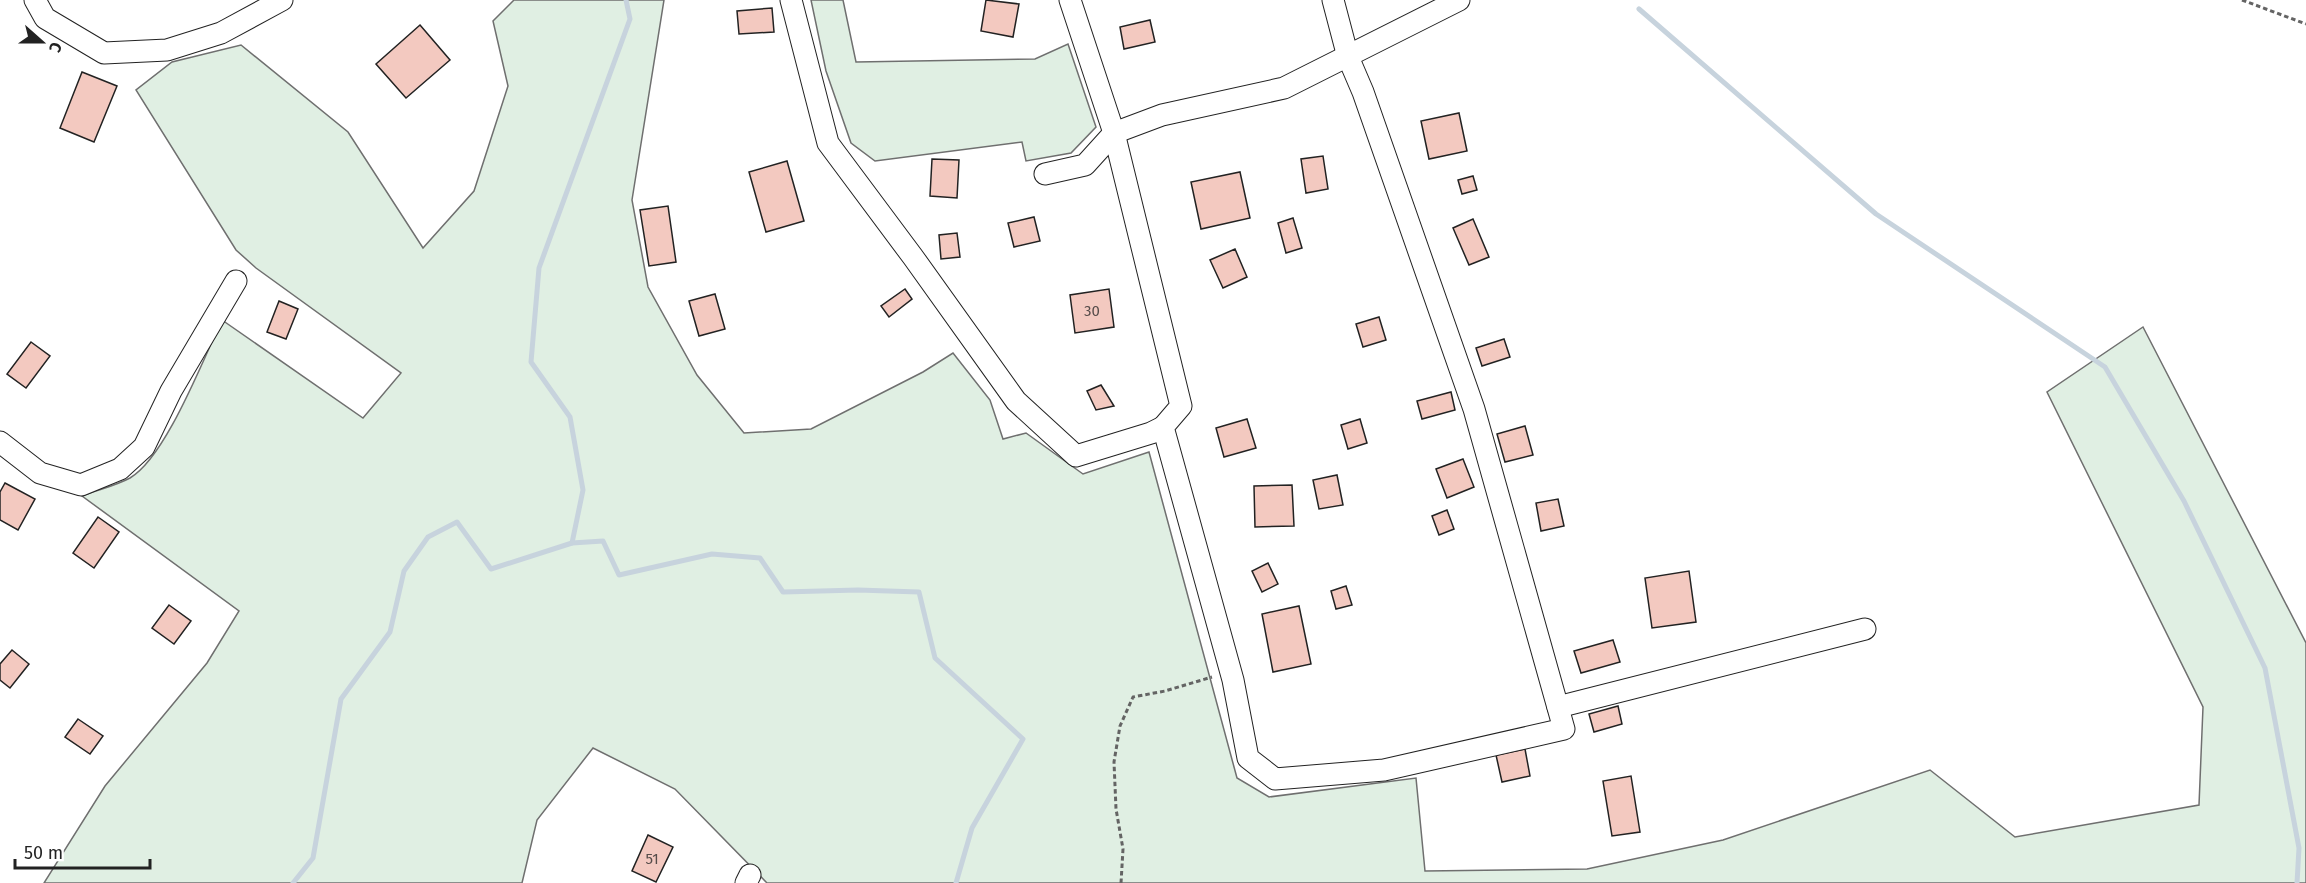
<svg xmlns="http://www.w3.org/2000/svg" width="2306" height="883" font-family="'Fira Sans',sans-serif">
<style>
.green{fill:#e0efe3;stroke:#6f6f6f;stroke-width:1.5}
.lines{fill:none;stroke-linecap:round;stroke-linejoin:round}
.stream{stroke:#c7d3dd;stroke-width:5}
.building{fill:#f3c9c0;stroke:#222;stroke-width:1.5}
.minor-casing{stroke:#222;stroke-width:23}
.path{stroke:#646464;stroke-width:3;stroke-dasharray:4.5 3;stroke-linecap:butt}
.minor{stroke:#fff;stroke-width:21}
.labels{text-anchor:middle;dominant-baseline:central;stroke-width:4.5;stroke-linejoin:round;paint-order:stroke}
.number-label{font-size:15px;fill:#564c4a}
</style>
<rect width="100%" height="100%" fill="#fff"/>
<g class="green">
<path d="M 514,0 L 664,0 L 632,200 L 648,287 L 697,375 L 744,433 L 811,429 L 923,372 L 953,353 L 990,400 L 1003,439 L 1026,433 L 1083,474 L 1149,452 L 1237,778 L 1269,797 L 1416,778 L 1425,871 L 1587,869 L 1723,840 L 1930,770 L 2015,837 L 2199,805 L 2203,707 L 2047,392 L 2143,327 L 2306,643 L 2306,883 L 767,883 L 675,789 L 593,748 L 537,820 L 522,883 L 44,883 L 105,786 L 207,663 L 239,611 L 82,496 C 97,490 115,486 130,478 C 166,457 203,359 222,320 L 363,418 L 401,373 L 256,268 L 236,250 L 136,90 L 172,62 L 241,45 L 348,132 L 423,248 L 474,191 L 508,86 L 493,21 Z"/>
<path d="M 811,0 L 843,0 L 856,62 L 1035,59 L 1068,44 L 1096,127 L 1071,153 L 1026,161 L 1022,142 L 875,161 L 851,143 L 826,71 Z"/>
</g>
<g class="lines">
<g class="stream">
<path d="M 1639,9 L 1876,214 L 2105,367 L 2184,501 L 2265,668 L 2299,848 L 2297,883"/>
<path d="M 572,543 L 583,490 L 570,417 L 531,362 L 539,268 L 630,19 L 626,0"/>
<path d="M 293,883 L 313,858 L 341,699 L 390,632 L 404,571 L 428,537 L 457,522 L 491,569 L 572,543 L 603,541 L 619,575 L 712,554 L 760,558 L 783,592 L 858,590 L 919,592 L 935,658 L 1023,739 L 972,828 L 956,883"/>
</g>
</g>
<g class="building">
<path d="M 986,0 L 1019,4 L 1013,37 L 981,31 Z"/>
<path d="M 772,8 L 774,32 L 739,34 L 737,11 Z"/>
<path d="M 1150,20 L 1155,42 L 1124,49 L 1120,27 Z"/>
<path d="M 420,25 L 450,60 L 406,98 L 376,64 Z"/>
<path d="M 82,72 L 117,86 L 94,142 L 60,128 Z"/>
<path d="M 1459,113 L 1467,151 L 1429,159 L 1421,121 Z"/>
<path d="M 1323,156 L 1328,189 L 1306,193 L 1301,159 Z"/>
<path d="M 932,159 L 959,160 L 957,198 L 930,196 Z"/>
<path d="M 787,161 L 804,221 L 766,232 L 749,172 Z"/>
<path d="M 1240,172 L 1250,218 L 1201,229 L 1191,182 Z"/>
<path d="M 1473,176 L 1477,190 L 1462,194 L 1458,180 Z"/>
<path d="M 668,206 L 676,262 L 649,266 L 640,210 Z"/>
<path d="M 1034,217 L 1040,241 L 1014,247 L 1008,223 Z"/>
<path d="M 1293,218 L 1302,248 L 1286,253 L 1278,223 Z"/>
<path d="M 1473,219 L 1489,257 L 1469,265 L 1453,228 Z"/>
<path d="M 957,233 L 960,257 L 941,259 L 939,235 Z"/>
<path d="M 1235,249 L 1247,277 L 1223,288 L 1210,260 Z"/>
<path d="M 905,289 L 912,299 L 889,317 L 881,306 Z"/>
<path d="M 1109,289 L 1114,327 L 1075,333 L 1070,295 Z"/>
<path d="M 715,294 L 725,329 L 699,336 L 689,301 Z"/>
<path d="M 279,301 L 298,309 L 286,339 L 267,332 Z"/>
<path d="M 1379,317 L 1386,340 L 1363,347 L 1356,324 Z"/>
<path d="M 1504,339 L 1510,357 L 1482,366 L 1476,348 Z"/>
<path d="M 31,342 L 50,356 L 26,388 L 7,374 Z"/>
<path d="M 1101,385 L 1114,406 L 1096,410 L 1087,391 Z"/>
<path d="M 1451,392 L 1455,410 L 1422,419 L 1417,401 Z"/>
<path d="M 1247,419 L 1256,448 L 1224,457 L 1216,428 Z"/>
<path d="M 1360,419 L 1367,443 L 1348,449 L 1341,425 Z"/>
<path d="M 1525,426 L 1533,455 L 1505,462 L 1497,434 Z"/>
<path d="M 1463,459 L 1474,487 L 1447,498 L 1436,469 Z"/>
<path d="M 1337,475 L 1343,505 L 1319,509 L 1313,480 Z"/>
<path d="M 5,483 L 35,499 L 18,530 L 0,520 L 0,492 Z"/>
<path d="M 1292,485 L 1294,526 L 1255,527 L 1254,486 Z"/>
<path d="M 1558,499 L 1564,526 L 1541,531 L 1536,503 Z"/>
<path d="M 1447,510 L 1454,529 L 1439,535 L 1432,516 Z"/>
<path d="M 98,517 L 119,532 L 94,568 L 73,553 Z"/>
<path d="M 1268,563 L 1278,584 L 1262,592 L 1252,571 Z"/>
<path d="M 1689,571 L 1696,622 L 1652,628 L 1645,578 Z"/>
<path d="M 1346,586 L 1352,605 L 1336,609 L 1331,591 Z"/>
<path d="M 169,605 L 191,621 L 174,644 L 152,628 Z"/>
<path d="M 1299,606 L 1311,664 L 1273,672 L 1262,614 Z"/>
<path d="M 1613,640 L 1620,662 L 1581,673 L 1574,651 Z"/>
<path d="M 12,650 L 29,664 L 10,688 L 0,680 L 0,664 Z"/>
<path d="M 1618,706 L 1622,724 L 1594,732 L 1589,714 Z"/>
<path d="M 78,719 L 103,736 L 90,754 L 65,737 Z"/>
<path d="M 1525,749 L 1530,776 L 1502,782 L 1496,755 Z"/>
<path d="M 1631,776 L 1640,832 L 1612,836 L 1603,781 Z"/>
<path d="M 648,835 L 673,847 L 656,882 L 632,871 Z"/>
</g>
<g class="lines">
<g class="minor-casing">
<g id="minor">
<path d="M 35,0 L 45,18 L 104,53 L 167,50 L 221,33 L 282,0"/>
<path d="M 791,0 L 828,143 L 913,257 L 1016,401 L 1076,456 L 1151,433 L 1163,427"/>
<path d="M 1070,0 L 1114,133 L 1181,406 L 1163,427 L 1233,680 L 1248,758 L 1275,779 L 1384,770 L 1564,729 L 1474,409 L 1363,92 L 1348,57 L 1333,0"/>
<path d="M 1045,174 L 1085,165 L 1114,133 L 1162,115 L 1284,88 L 1459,0"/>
<path d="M 0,442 L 40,473 L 81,485 L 120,469 L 144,447 L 171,391 L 236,281"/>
<path d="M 1558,707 L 1865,629"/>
<path d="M 746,883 L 750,875"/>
</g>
</g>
<g class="path">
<path d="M 2242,0 L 2306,24"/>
<path d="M 1121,883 L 1123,849 L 1116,809 L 1114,762 L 1120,726 L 1133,697 L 1165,691 L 1212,677"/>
</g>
<use href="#minor" class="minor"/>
</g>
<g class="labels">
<g class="number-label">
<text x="1092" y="311">30</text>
<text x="652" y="859">51</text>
</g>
</g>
<g transform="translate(42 42) rotate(111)" stroke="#ffffff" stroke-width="4.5" paint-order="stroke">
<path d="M0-4.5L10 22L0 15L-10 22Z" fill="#222222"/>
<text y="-9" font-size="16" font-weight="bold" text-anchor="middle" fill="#222222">С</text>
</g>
<path d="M15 859v9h135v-9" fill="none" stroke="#222222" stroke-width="3"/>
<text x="24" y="859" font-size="18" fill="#222222" stroke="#ffffff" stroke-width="4.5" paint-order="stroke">50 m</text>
</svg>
